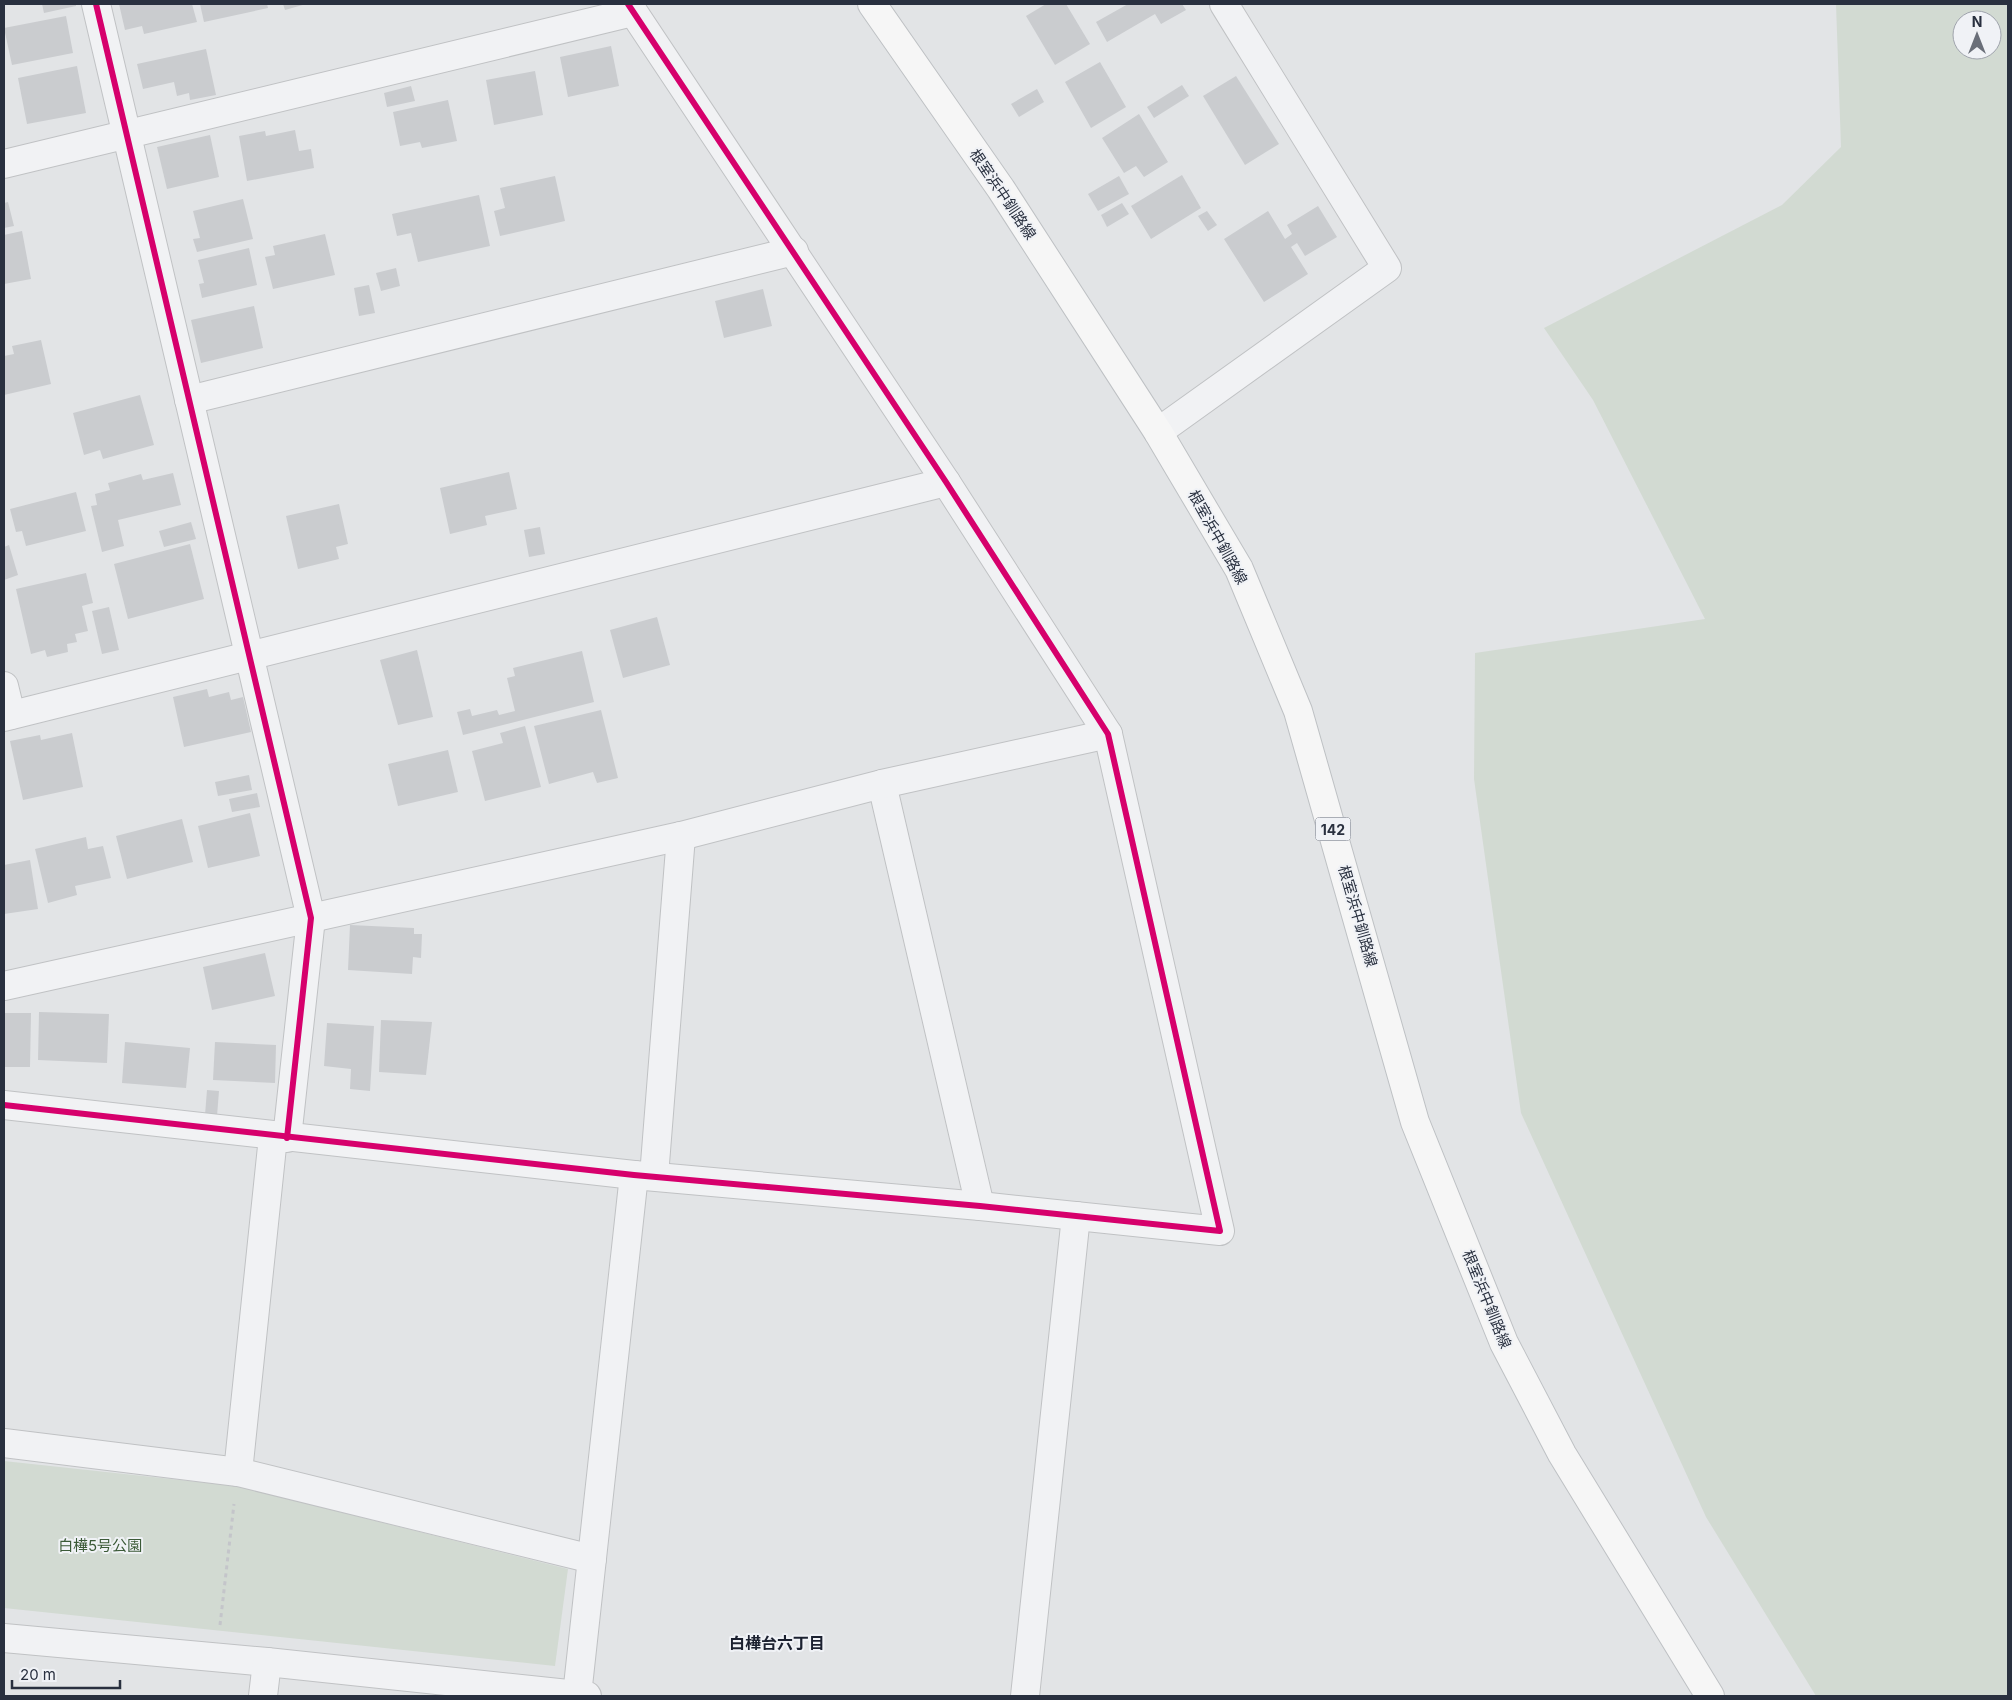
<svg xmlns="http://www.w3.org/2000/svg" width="2012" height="1700" font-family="Inter,'Noto Sans JP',sans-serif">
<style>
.green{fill:#d2dad2;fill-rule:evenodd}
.building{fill:#cacccf}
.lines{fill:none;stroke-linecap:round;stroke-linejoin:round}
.minor-casing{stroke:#c0c2c4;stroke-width:30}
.major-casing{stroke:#bec1c4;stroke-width:30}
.path{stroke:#c4c5ca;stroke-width:3;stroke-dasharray:4 4;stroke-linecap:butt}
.minor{stroke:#f1f2f4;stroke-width:28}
.major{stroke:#f6f6f6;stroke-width:28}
.cycleway-casing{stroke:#f0f2f6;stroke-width:9}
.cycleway{stroke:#d6006c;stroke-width:6}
.labels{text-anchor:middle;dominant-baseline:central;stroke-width:4;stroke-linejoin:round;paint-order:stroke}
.shield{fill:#f0f2f6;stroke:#656a76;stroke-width:1}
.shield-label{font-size:14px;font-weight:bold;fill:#29303f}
.street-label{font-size:15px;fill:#29303f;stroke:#f0f2f6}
.park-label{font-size:15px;fill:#3b5a37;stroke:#f0f2f6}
.neighbourhood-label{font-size:16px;font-weight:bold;fill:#1c2130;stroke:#f0f2f6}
</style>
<rect width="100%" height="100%" fill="#e2e4e6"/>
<g class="green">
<path d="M 1836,4 L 2008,4 L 2008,1696 L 1816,1696 L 1706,1517 L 1521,1113 L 1474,779 L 1475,653 L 1705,619 L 1593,400 L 1544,328 L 1782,205 L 1841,147 ZM 1962,20 L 1992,20 L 1992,50 L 1962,50 Z"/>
<path d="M 4,1461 L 236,1486 L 568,1569 L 555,1666 L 4,1608 Z"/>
</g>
<g class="building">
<path d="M 42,4 L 76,4 L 76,6 L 44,13 Z"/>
<path d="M 119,4 L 192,4 L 197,22 L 144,34 L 142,26 L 125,30 Z"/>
<path d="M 200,4 L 267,4 L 268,8 L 204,22 Z"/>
<path d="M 283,4 L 306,4 L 285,10 Z"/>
<path d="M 1046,4 L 1066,4 L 1090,44 L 1055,65 L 1026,16 Z"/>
<path d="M 1128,4 L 1182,4 L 1186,10 L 1161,24 L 1155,14 L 1107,42 L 1096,22 Z"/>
<path d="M 66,16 L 73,53 L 12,65 L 4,28 Z"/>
<path d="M 611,46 L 619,86 L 568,97 L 560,57 Z"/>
<path d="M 206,49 L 216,95 L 190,100 L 189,93 L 177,96 L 174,82 L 143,89 L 137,64 Z"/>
<path d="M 1100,62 L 1126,107 L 1091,128 L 1065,82 Z"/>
<path d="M 77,66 L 86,113 L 27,124 L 18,78 Z"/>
<path d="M 535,71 L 543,115 L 494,125 L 486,80 Z"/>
<path d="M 1236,76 L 1279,144 L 1245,165 L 1203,96 Z"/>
<path d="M 1182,85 L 1189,96 L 1154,118 L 1147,107 Z"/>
<path d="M 411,86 L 415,101 L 387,107 L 384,93 Z"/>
<path d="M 1037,89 L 1044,102 L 1019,117 L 1011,104 Z"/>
<path d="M 448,100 L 457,141 L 422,148 L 420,142 L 400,146 L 393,112 Z"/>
<path d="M 1139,114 L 1168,162 L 1144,177 L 1136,166 L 1124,173 L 1102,138 Z"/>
<path d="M 295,130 L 299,151 L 311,149 L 314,168 L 247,181 L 239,136 L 265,131 L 266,136 Z"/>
<path d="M 210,135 L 219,177 L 167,189 L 157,147 Z"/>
<path d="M 1182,175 L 1201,208 L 1151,239 L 1131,206 Z"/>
<path d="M 555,176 L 565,221 L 500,236 L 494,211 L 505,208 L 500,188 Z"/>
<path d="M 1119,176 L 1129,194 L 1098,211 L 1088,194 Z"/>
<path d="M 479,195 L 490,246 L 418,262 L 411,233 L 397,236 L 392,214 Z"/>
<path d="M 243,199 L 253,239 L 197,252 L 193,239 L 200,238 L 193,211 Z"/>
<path d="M 8,202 L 14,226 L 4,228 L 4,203 Z"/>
<path d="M 1122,203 L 1129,214 L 1107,227 L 1101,215 Z"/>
<path d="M 1318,206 L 1337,237 L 1305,256 L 1297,243 L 1291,247 L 1308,274 L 1264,302 L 1224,239 L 1268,211 L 1285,239 L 1292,234 L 1287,225 Z"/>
<path d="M 1207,211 L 1217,225 L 1208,231 L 1198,216 Z"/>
<path d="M 22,231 L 31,279 L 4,284 L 4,235 Z"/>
<path d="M 325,234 L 335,275 L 273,289 L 265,257 L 275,255 L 273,246 Z"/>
<path d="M 249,248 L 257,285 L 202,298 L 199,284 L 204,283 L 198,260 Z"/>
<path d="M 396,268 L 400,286 L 381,291 L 376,273 Z"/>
<path d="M 369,285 L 375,313 L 359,316 L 354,288 Z"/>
<path d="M 763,289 L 772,326 L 724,338 L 715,301 Z"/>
<path d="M 254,306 L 263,348 L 201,363 L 191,320 Z"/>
<path d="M 41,340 L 51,384 L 4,395 L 4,356 L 14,354 L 12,346 Z"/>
<path d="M 140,395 L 154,445 L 103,459 L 100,450 L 84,455 L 73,413 Z"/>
<path d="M 509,472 L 517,509 L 485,516 L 487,525 L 450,534 L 440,488 Z"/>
<path d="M 173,473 L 181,505 L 118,520 L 124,546 L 102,552 L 91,506 L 97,505 L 95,494 L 110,490 L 108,483 L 141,474 L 143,480 Z"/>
<path d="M 76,492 L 86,531 L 26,546 L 22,531 L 16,532 L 10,509 Z"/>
<path d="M 339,504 L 348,544 L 336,547 L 339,559 L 298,569 L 286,516 Z"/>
<path d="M 191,522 L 196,539 L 164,547 L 159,531 Z"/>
<path d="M 540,527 L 545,554 L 529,557 L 524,530 Z"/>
<path d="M 190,544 L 204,599 L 128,619 L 114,564 Z"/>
<path d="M 9,545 L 18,575 L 4,580 L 4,547 Z"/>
<path d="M 86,573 L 93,603 L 82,606 L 88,631 L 75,634 L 77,642 L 67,644 L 68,652 L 47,657 L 45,650 L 31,654 L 16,589 Z"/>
<path d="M 109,607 L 119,650 L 102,654 L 92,611 Z"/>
<path d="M 657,617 L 670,665 L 623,678 L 610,630 Z"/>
<path d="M 417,650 L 433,717 L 398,725 L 380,660 Z"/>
<path d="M 582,651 L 594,702 L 463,735 L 457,712 L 470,709 L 472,716 L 497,710 L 499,715 L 515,711 L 507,678 L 515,676 L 513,668 Z"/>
<path d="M 207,689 L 209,697 L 229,692 L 231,700 L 243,697 L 251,732 L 184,747 L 173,697 Z"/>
<path d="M 601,710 L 618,778 L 597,783 L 593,772 L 549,784 L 534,726 Z"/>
<path d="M 525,726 L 541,787 L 485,801 L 472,751 L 503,743 L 500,733 Z"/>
<path d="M 72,733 L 83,787 L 23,800 L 10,741 L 40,735 L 41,740 Z"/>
<path d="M 448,750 L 458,792 L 398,806 L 388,764 Z"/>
<path d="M 249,775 L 252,790 L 218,796 L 215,782 Z"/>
<path d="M 257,793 L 260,807 L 232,812 L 229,799 Z"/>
<path d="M 250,813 L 260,856 L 208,868 L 198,826 Z"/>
<path d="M 182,819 L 193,862 L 127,879 L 116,836 Z"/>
<path d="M 86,837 L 88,849 L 103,846 L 111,878 L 75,886 L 77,895 L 48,903 L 35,849 Z"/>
<path d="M 30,860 L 38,909 L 4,914 L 4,865 Z"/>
<path d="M 350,925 L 414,928 L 414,934 L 422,934 L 421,958 L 413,957 L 412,974 L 348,970 Z"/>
<path d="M 265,953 L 275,996 L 212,1010 L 203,967 Z"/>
<path d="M 39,1012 L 109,1014 L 107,1063 L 38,1060 Z"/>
<path d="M 4,1013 L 31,1013 L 30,1067 L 4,1067 Z"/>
<path d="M 381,1020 L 432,1022 L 426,1075 L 379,1072 Z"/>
<path d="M 327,1023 L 374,1026 L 370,1091 L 350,1089 L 351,1069 L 324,1066 Z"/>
<path d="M 125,1042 L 190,1048 L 186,1088 L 122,1083 Z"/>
<path d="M 215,1042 L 276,1045 L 275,1083 L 213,1080 Z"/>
<path d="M 207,1090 L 219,1091 L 217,1116 L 205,1115 Z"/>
</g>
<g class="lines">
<g class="minor-casing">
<g id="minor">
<path d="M 96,4 L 311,918 L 287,1138"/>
<path d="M 4,164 L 633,12"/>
<path d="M 189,400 L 794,251"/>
<path d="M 1158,432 L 1387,268 L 1224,4"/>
<path d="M 4,686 L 11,715"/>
<path d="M 4,717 L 946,482"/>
<path d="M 882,784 L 980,1206"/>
<path d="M 4,986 L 681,836 L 882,784 L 1108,734"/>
<path d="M 4,1105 L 634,1175 L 980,1206 L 1220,1231 L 1108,734 L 946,482 L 628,4"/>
<path d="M 654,1176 L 681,836"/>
<path d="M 4,1443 L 238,1472 L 592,1559"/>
<path d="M 238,1472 L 273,1137"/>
<path d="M 4,1638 L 267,1662 L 587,1696"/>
<path d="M 577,1695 L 634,1175"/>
<path d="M 263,1696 L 267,1662"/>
<path d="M 1025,1696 L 1076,1216"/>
</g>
</g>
<g class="major-casing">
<path id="major" d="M 872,4 L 1001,189 L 1158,432 L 1239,569 L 1298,711 L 1415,1122 L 1504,1343 L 1562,1454 L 1710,1696"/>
</g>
<path class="path" d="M 220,1625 L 234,1504"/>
<use href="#minor" class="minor"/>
<use href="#major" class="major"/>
<g class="cycleway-casing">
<g id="cycleway">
<path d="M 96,4 L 311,918 L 287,1138"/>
<path d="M 4,1105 L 634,1175 L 980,1206 L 1220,1231 L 1108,734 L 946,482 L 628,4"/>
</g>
</g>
<use href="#cycleway" class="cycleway"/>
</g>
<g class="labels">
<rect class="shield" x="1315.5" y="817.5" width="35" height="23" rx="4"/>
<g class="shield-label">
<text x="1333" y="829">142</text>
</g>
<g class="street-label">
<text transform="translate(1003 194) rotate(56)">根室浜中釧路線</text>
<text transform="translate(1218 537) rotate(61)">根室浜中釧路線</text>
<text transform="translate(1358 916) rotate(74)">根室浜中釧路線</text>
<text transform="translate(1487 1299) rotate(68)">根室浜中釧路線</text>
</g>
<g class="park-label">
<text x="100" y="1545">白樺5号公園</text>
</g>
<g class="neighbourhood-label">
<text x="777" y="1643">白樺台六丁目</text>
</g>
</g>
<rect width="2012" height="1700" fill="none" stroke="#29303f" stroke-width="10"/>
<g transform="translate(1977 35)"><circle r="24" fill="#f0f2f6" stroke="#a0a4ad"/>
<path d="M0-4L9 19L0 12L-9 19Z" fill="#6a6f79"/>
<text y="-8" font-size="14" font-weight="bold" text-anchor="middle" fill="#29303f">N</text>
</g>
<path d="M12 1680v8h108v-8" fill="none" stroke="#29303f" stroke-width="2.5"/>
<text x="20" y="1680" font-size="15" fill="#29303f" stroke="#f0f2f6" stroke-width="4" paint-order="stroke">20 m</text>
</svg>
